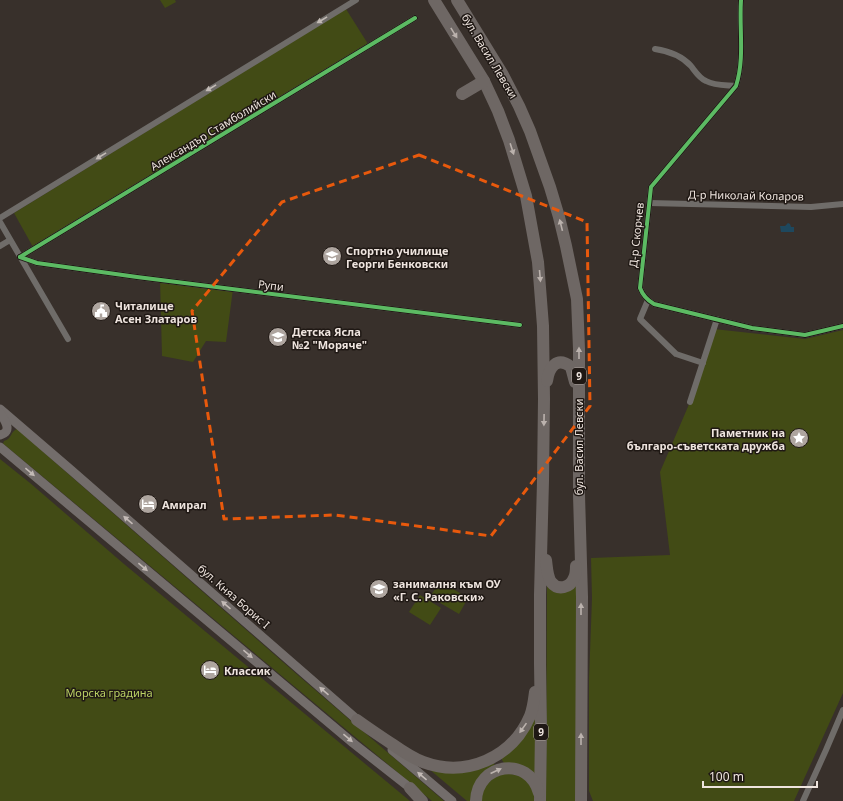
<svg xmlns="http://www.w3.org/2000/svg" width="843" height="801" font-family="'Noto Sans',sans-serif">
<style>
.green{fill:#424b15}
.water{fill:#1e485e}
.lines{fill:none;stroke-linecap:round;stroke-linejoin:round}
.street{stroke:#6f6c69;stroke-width:6}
.secondary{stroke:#736d6b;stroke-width:9}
.highway{stroke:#6e6764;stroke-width:12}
.cycleway-casing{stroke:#1f1814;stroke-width:6}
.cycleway{stroke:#5cba63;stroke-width:4}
.oneway{fill:#c2bab5}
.oneway2{fill:#bbb2ad}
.oneway3{fill:#c3bab6}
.marked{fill:none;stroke:#e8590c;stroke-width:3;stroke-dasharray:8 5;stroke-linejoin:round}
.labels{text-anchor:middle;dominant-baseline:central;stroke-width:3;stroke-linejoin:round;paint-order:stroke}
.shield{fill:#1f1814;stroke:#b0a7a1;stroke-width:1}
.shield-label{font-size:10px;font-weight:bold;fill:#eee4de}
.street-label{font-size:11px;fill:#eee4de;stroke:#1f1814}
.poi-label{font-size:11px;font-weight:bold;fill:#eee4de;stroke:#1f1814;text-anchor:start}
.park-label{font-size:11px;fill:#bbd264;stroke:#1f1814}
</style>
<rect width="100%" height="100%" fill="#38302b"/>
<g class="green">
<path d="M 160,0 L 175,0 L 176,2 L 165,8 Z"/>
<path d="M 346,9 L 368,44 L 33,247 L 14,213 Z"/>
<path d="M 160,279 L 233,289 L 226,342 L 206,341 L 193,362 L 162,356 Z"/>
<path d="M 714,329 L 805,339 L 843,330 L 843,693 L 794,801 L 593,801 L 589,791 L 589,680 L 592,598 L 591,558 L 670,555 L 660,472 L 693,395 Z"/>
<path d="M 17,429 L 300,677 L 444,801 L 432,801 L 6,446 L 3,444 L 4,441 C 12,439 10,432 17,429 Z"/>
<path d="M 0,459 L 30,483 L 124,564 L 410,801 L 0,801 Z"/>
<path d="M 440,581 L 468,598 L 459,614 L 430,597 Z"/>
<path d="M 577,583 L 577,801 L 546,801 L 547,584 Z"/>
<path d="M 420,595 L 441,608 L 430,625 L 409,612 Z"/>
<path d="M 536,713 L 535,775 L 517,764 L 504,763 L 502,760 L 502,756 Z"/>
<path d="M 493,762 L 496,767 L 472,801 L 467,801 L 429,769 Z"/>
<path d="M 500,772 L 527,777 L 537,801 L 480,801 L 482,789 Z"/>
</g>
<path class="water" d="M 788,223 L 790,224 L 791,227 L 794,227 L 794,232 L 781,232 L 780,226 L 785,226 Z"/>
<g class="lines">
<g class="street">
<path d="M 741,0 C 739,29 745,58 736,86 L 651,187 L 640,288 C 643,296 647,300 654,304 L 752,328 L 805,335 L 843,326"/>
<path d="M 655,49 C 669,51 681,55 691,66 C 695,71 699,78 706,81 C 715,86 727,85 736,86"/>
<path d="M 649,203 L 811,207 L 843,204"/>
<path d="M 0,218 L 356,0"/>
<path d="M 0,222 L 68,339"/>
<path d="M 0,246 L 10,240"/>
<path d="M 20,257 L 37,263 L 137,277 L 520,325"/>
<path d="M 20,257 L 415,18"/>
<path d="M 648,300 L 640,319 L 676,354 L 703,363"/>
<path d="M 690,402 L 717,319"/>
<path d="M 803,801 L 826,750 L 843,710"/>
</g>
<g class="secondary">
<path d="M 0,409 L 71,470 L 361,723"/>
<path d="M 0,413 C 5,420 13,432 0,435"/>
<path d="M 0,447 L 353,743 L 414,791"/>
<path d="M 392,750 L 452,801"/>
</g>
<g class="highway">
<path d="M 434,0 L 484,81 L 498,111 L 509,140 L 526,196 L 538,262 L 543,326 L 544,399 L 543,481 L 540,595 L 540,664 L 541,729 L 540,801"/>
<path d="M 457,0 L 503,75 L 519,106 L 530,131 L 550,187 L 559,217 L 566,246 L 577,299 L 579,349 L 579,495 L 582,597 L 581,801"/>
<path d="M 462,94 L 484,81"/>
<path d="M 547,381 C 549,367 557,356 571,367 L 575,382"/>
<path d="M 546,560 C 547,567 547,576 551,582 C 558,591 570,588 574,578 C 576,574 576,570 576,566"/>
<path d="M 357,720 C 368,728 380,736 392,744 C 402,751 412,758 423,762 C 466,778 512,758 530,716 C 533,709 534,700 535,692"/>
<path d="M 410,788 L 422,801"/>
<path d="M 476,801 C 477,763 529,755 539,793"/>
</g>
<g class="cycleway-casing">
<g id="cycleway">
<path d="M 741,0 C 739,29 745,58 736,86 L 651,187 L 640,288 C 643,296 647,300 654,304 L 752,328 L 805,335 L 843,326"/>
<path d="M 20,257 L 37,263 L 137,277 L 520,325"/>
<path d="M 20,257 L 415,18"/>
</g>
</g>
<use href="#cycleway" class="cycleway"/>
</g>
<defs><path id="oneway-solid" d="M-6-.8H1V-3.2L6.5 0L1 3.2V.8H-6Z"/></defs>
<g class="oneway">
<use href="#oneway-solid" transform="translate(322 20) rotate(149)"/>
<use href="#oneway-solid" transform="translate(211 88) rotate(149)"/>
<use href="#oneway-solid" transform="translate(101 156) rotate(148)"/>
</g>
<g class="oneway2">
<use href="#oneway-solid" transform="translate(454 33) rotate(58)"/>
<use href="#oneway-solid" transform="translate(512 149) rotate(72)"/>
<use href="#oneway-solid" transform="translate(561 225) rotate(-104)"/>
<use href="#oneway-solid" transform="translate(540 276) rotate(85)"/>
<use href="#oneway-solid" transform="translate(579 353) rotate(-90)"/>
<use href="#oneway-solid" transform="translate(544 420) rotate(91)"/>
<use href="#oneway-solid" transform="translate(581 609) rotate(-90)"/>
<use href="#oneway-solid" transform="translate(523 728) rotate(125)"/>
<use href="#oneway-solid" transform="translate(581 739) rotate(-90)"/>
<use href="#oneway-solid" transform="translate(496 771) rotate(-25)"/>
</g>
<g class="oneway3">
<use href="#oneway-solid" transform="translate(30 472) rotate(40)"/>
<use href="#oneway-solid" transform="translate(128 520) rotate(-139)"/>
<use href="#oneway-solid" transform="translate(143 567) rotate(40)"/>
<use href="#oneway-solid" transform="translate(226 605) rotate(-139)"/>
<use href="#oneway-solid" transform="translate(248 654) rotate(40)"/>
<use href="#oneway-solid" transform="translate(324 691) rotate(-139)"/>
<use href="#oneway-solid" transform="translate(348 738) rotate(40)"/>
<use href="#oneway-solid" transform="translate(422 776) rotate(-140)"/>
</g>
<path class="marked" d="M 419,155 L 587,222 L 590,406 L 491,536 L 335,515 L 224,519 L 192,311 L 282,202 Z"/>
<defs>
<g id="school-disc" transform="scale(1)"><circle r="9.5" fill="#aea59f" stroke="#1f1814"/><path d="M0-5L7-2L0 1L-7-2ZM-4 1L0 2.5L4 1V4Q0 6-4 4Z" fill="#fff"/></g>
<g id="civic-disc" transform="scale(1)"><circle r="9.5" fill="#aea59f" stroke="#1f1814"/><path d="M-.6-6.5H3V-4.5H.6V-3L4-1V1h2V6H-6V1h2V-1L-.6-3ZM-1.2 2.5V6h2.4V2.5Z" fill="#fff"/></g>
<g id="sight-disc" transform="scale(1)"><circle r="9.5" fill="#aea59f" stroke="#1f1814"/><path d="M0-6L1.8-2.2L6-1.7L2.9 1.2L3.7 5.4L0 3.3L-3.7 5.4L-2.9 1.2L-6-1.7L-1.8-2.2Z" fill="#fff"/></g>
<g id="hotel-disc" transform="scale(1)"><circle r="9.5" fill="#aea59f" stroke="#1f1814"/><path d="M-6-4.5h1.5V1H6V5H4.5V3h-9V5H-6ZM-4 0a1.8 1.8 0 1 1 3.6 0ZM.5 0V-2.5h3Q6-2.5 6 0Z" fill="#fff"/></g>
</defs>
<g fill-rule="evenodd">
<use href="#school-disc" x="332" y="256"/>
<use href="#civic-disc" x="101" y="311"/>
<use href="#school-disc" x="278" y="337"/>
<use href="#sight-disc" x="799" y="438"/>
<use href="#hotel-disc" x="148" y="504"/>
<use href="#school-disc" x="379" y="589"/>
<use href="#hotel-disc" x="210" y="670"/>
</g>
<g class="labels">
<g class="shield">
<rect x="572" y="368" width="14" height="16" rx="3"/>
<rect x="534" y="724" width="14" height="16" rx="3"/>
</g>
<g class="shield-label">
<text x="579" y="376">9</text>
<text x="541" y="732">9</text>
</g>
<g class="street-label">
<text transform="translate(490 56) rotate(59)">бул. Васил Левски</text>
<text transform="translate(213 130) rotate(-31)">Александър Стамболийски</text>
<text transform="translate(746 195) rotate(1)">Д-р Николай Коларов</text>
<text transform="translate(636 235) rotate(-84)">Д-р Скорчев</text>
<text transform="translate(271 285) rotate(7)">Рупи</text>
<text transform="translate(578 447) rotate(-90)">бул. Васил Левски</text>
<text transform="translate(234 596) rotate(41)">бул. Княз Борис I</text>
</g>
<g class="poi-label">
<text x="346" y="250">Спортно училище<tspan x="346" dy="13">Георги Бенковски</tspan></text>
<text x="115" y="305">Читалище<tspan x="115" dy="13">Асен Златаров</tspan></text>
<text x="292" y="331">Детска Ясла<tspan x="292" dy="13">№2 "Моряче"</tspan></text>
<text x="785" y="432" text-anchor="end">Паметник на<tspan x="785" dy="13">българо-съветската дружба</tspan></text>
<text x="162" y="504">Амирал</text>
<text x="393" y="583">занималня към ОУ<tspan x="393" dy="13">«Г. С. Раковски»</tspan></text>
<text x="224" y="670">Классик</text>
</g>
<g class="park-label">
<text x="109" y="692">Морска градина</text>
</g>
</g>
<path d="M703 781v6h114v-6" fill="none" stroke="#eee4de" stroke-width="2"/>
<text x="709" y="781" font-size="12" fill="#eee4de" stroke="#1f1814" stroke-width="3" paint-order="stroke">100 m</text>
</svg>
